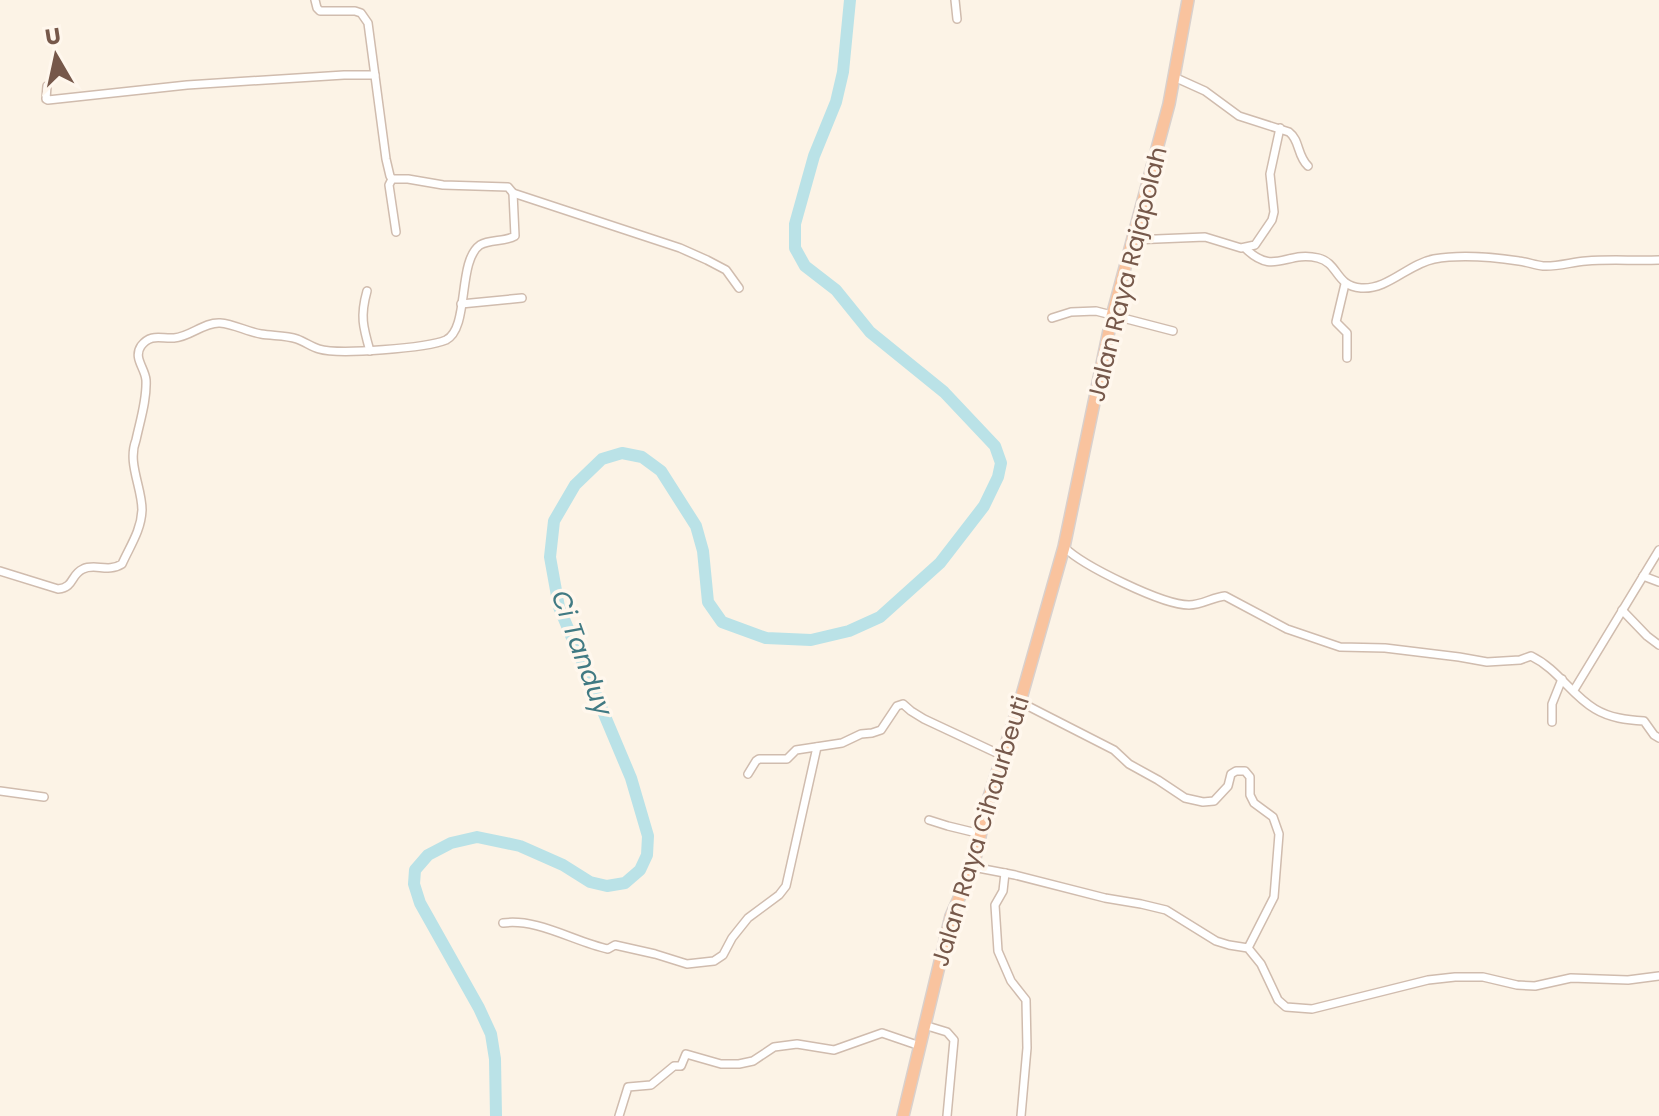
<svg xmlns="http://www.w3.org/2000/svg" width="1659" height="1116" font-family="Poppins,sans-serif">
<style>
.lines{fill:none;stroke-linecap:round;stroke-linejoin:round}
.river{stroke:#bae2e7;stroke-width:12}
.minor-casing{stroke:#d0bcae;stroke-width:10}
.trunk-casing{stroke:#d9d0cc;stroke-width:14}
.minor{stroke:#fff;stroke-width:7}
.trunk{stroke:#f9c39e;stroke-width:11}
.labels{text-anchor:middle;dominant-baseline:central;stroke-width:7;stroke-linejoin:round;paint-order:stroke}
.street-label{font-size:24px;fill:#76584a;stroke:#fff7ed}
.water-label{font-size:26px;font-style:italic;fill:#417a83;stroke:#fff7ed}
</style>
<rect width="100%" height="100%" fill="#fcf3e6"/>
<g class="lines">
<path class="river" d="M 496,1116 L 495,1059 L 491,1034 L 479,1008 L 420,903 L 414,884 L 415,870 L 428,855 L 451,843 L 477,837 L 520,846 L 563,865 L 590,882 L 607,886 L 625,883 L 640,870 L 647,855 L 648,836 L 631,778 L 559,607 L 550,557 L 554,521 L 575,485 L 602,459 L 622,453 L 642,457 L 661,471 L 696,526 L 703,551 L 708,602 L 722,622 L 766,638 L 811,640 L 849,631 L 880,617 L 940,563 L 984,506 L 998,477 L 1001,463 L 995,446 L 944,392 L 870,332 L 836,290 L 805,266 L 795,248 L 795,224 L 814,156 L 836,102 L 843,72 L 850,0"/>
<g class="minor-casing">
<g id="minor">
<path d="M 955,0 L 957,19"/>
<path d="M 1174,77 L 1205,91 L 1239,116 L 1289,132 C 1300,140 1297,156 1308,166"/>
<path d="M 47,86 L 46,99 L 48,100 L 187,85 L 344,75 L 375,75"/>
<path d="M 392,179 L 389,185 L 396,232"/>
<path d="M 513,193 L 680,248 L 707,260 L 726,270 L 739,288"/>
<path d="M 1132,240 L 1205,237 L 1241,248 L 1255,245 L 1272,220 L 1274,212 L 1270,174 L 1280,128"/>
<path d="M 1245,248 C 1274,277 1286,250 1318,258 C 1339,263 1335,286 1361,288 C 1388,290 1408,264 1434,259 C 1462,254 1492,257 1519,261 C 1527,262 1535,265 1543,266 C 1557,267 1572,262 1586,261 C 1610,259 1635,261 1659,260"/>
<path d="M 1345,284 L 1336,322 L 1347,333 L 1347,358"/>
<path d="M 367,291 C 360,316 363,327 370,351"/>
<path d="M 461,304 L 522,298"/>
<path d="M 1052,318 L 1071,312 L 1096,311 L 1173,331"/>
<path d="M 1064,547 C 1083,566 1163,605 1189,605 C 1202,605 1213,597 1225,596 L 1287,629 L 1340,647 L 1385,648 L 1459,657 L 1487,662 L 1520,660 L 1531,656 C 1558,669 1571,695 1595,709 C 1610,718 1627,720 1644,721 L 1654,735 L 1659,738"/>
<path d="M 0,571 L 58,589 C 75,587 70,575 83,569 C 95,563 108,573 122,564 C 130,546 141,531 142,510 C 142,487 127,463 136,440 C 140,421 147,400 146,380 C 145,368 133,358 141,346 C 151,333 161,339 174,338 C 190,337 204,322 220,323 C 234,324 248,332 261,334 C 273,336 286,335 297,339 C 305,342 312,347 319,349 C 339,355 427,348 446,340 C 470,328 457,261 480,245 C 490,239 505,242 515,236 L 513,193 L 508,187 L 443,185 L 408,179 L 392,179 L 390,176 L 386,159 L 368,23 L 361,13 L 355,11 L 320,11 L 317,8 L 315,0"/>
<path d="M 1643,576 L 1659,582"/>
<path d="M 1622,610 L 1647,636 L 1659,645"/>
<path d="M 1574,690 L 1659,550"/>
<path d="M 1020,702 L 1114,750 L 1129,764 L 1158,780 L 1185,798 L 1203,802 L 1214,801 L 1228,786 L 1231,774 L 1236,771 L 1245,771 L 1250,777 L 1250,795 L 1254,803 L 1273,817 L 1279,834 L 1274,897 L 1248,948"/>
<path d="M 1552,722 L 1552,704 L 1562,679"/>
<path d="M 748,774 L 756,761 L 759,759 L 787,759 L 796,750 L 842,743 L 861,734 L 872,733 L 881,730 L 897,706 L 903,704 L 911,711 L 924,719 L 1003,756"/>
<path d="M 0,791 L 44,797"/>
<path d="M 929,820 L 948,826 L 981,834"/>
<path d="M 973,867 L 1015,875 L 1105,898 L 1141,904 L 1166,910 L 1216,941 L 1229,945 L 1248,948 L 1261,964 L 1278,1000 L 1286,1007 L 1312,1009 L 1428,980 L 1455,977 L 1483,977 L 1517,985 L 1535,986 L 1571,978 L 1628,980 L 1659,976"/>
<path d="M 1005,873 L 1003,891 L 995,905 L 998,951 L 1011,981 L 1026,1000 L 1027,1048 L 1021,1116"/>
<path d="M 503,923 C 537,918 575,942 608,949 L 615,945 L 655,954 L 687,964 L 714,961 L 723,955 L 732,938 L 748,918 L 779,895 L 786,886 L 817,747"/>
<path d="M 924,1025 L 947,1032 L 954,1040 L 947,1116"/>
<path d="M 619,1116 L 628,1087 L 651,1085 L 674,1066 L 681,1066 L 686,1054 L 721,1064 L 739,1064 L 753,1061 L 774,1047 L 797,1044 L 834,1050 L 882,1033 L 920,1046"/>
</g>
</g>
<g class="trunk-casing">
<path id="trunk" d="M 903,1116 L 951,916 L 973,867 L 989,797 L 1020,702 L 1064,547 L 1112,316 L 1169,104 L 1188,0"/>
</g>
<use href="#minor" class="minor"/>
<use href="#trunk" class="trunk"/>
</g>
<g class="labels">
<g class="street-label">
<text transform="translate(1127 274) rotate(-76)">Jalan Raya Rajapolah</text>
<text transform="translate(980 831) rotate(-73)">Jalan Raya Cihaurbeuti</text>
</g>
<g class="water-label">
<text transform="translate(582 653) rotate(70)">Ci Tanduy</text>
</g>
</g>
<g transform="translate(56 56) rotate(351)" stroke="#fff7ed" stroke-width="6" paint-order="stroke">
<path d="M0-6L14 30L0 20L-14 30Z" fill="#76584a"/>
<text y="-12" font-size="22" font-weight="bold" text-anchor="middle" fill="#76584a">U</text>
</g>
</svg>
